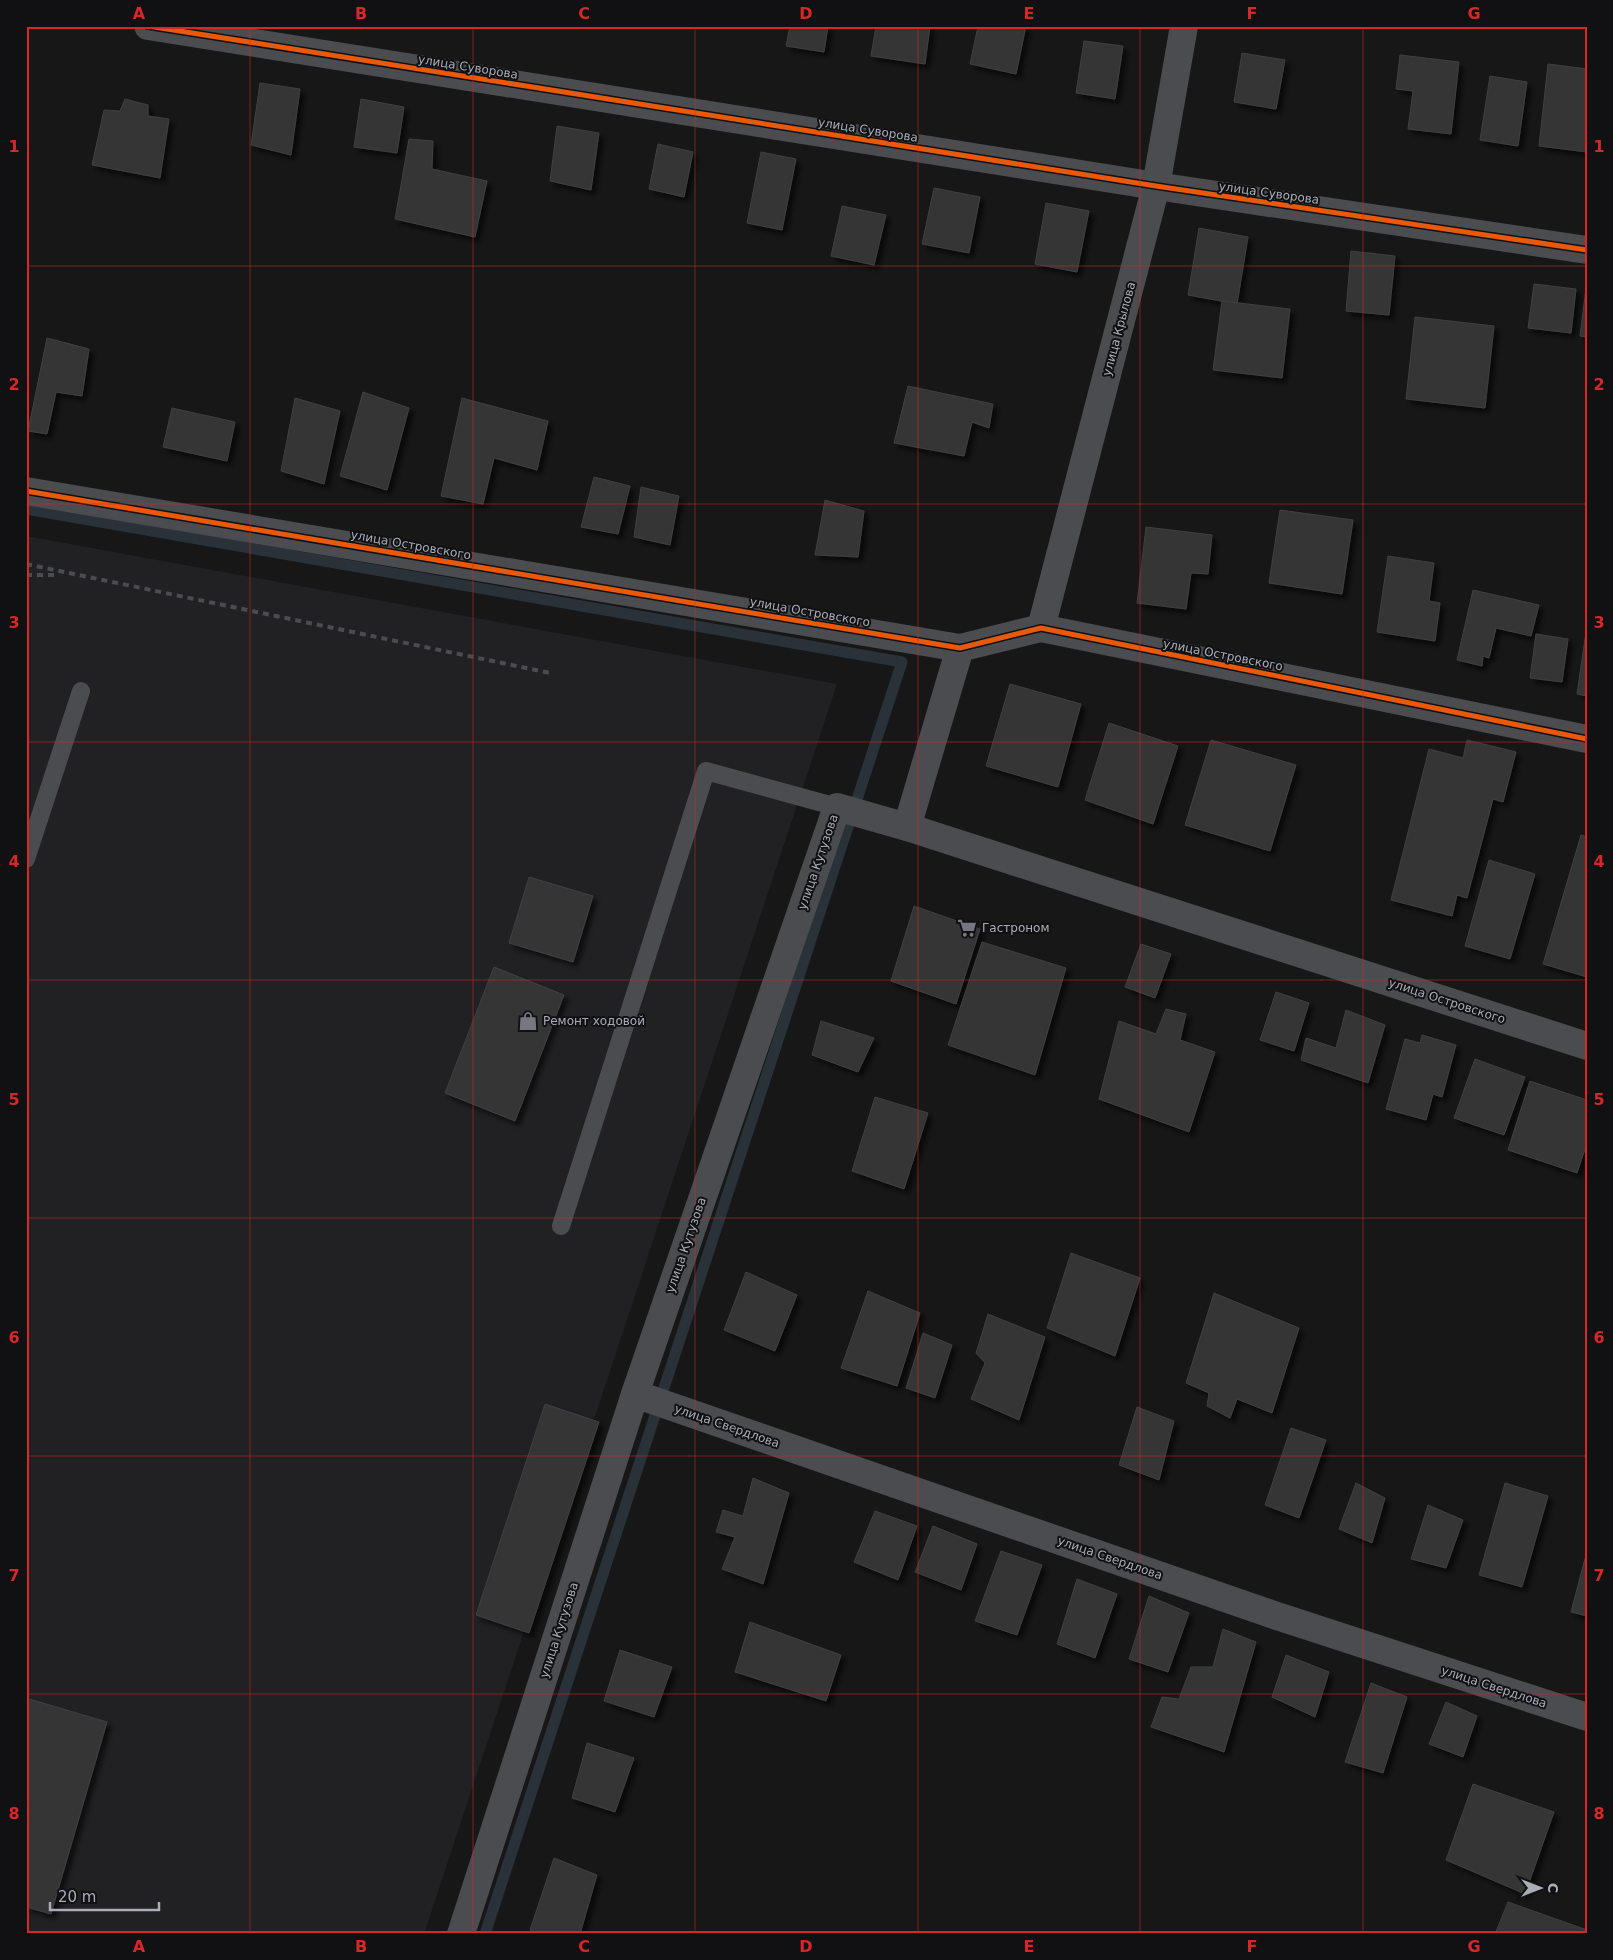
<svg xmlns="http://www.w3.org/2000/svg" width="1613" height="1960" font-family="'DejaVu Sans',sans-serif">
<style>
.built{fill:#212123}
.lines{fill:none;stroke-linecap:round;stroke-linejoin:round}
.stream{stroke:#2a3239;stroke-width:11}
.building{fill:#353536;stroke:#3f4043;filter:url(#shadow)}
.lane{stroke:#4b4c50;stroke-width:18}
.street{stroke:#4b4c50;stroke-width:28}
.rail{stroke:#4b4c4f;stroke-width:4;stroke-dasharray:6 5;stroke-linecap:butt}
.cycleway-casing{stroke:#111113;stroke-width:8}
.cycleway{stroke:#e8590c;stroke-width:5}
.grid{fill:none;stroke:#d62828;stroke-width:1;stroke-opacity:0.55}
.labels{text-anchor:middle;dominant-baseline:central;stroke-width:4;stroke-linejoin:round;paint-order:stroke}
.street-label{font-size:12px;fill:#a8adb8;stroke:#111113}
.poi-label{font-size:12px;fill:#a8adb8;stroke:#111113;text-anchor:start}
.neatline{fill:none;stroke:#d62828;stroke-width:2}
.grid-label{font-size:16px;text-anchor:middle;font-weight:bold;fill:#d62828}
</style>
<defs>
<filter id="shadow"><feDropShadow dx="4.5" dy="4.5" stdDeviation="2.5" flood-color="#0009"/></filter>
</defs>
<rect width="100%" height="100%" fill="#171717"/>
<path class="built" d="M 26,536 L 837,684 L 424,1934 L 26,1934 Z"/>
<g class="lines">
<path class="stream" d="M 26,509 L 902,662 L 485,1934"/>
</g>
<g class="building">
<path d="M 790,26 L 828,26 L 824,52 L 786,46 Z"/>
<path d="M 876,26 L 930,26 L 925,64 L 871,56 Z"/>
<path d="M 978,26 L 1026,26 L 1016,74 L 970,64 Z"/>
<path d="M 1084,41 L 1123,46 L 1115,99 L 1076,93 Z"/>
<path d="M 1242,53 L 1285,60 L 1276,109 L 1234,102 Z"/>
<path d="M 1400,55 L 1459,62 L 1451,134 L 1408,129 L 1413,91 L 1396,89 Z"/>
<path d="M 1548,64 L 1587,69 L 1587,152 L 1539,146 Z"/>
<path d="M 1490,76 L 1527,82 L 1518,146 L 1480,140 Z"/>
<path d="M 260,83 L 300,89 L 291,155 L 251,145 Z"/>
<path d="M 125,99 L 148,105 L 148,116 L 169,119 L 160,178 L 92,165 L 104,110 L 120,111 Z"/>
<path d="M 361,99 L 404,107 L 397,153 L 354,147 Z"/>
<path d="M 557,126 L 599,133 L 591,190 L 550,181 Z"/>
<path d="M 409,139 L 433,141 L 432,169 L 487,181 L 475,237 L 395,219 Z"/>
<path d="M 658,144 L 693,152 L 684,197 L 649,189 Z"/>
<path d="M 761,152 L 796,159 L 782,230 L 747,223 Z"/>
<path d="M 934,188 L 980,197 L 969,253 L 922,244 Z"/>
<path d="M 1046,203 L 1089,211 L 1077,272 L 1035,264 Z"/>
<path d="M 842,206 L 886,215 L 874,265 L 831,256 Z"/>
<path d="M 1199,228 L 1248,237 L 1237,304 L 1188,295 Z"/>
<path d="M 1351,251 L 1395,256 L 1389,315 L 1346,311 Z"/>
<path d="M 1534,284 L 1576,289 L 1571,333 L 1528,328 Z"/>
<path d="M 1586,288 L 1587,288 L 1587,337 L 1580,336 Z"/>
<path d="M 1222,301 L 1290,309 L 1282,378 L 1213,370 Z"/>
<path d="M 1415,317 L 1494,326 L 1485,408 L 1406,399 Z"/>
<path d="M 47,338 L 89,349 L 82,396 L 56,392 L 47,434 L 28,431 Z"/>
<path d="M 908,386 L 993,404 L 989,428 L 972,422 L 964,456 L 894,443 Z"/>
<path d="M 363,392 L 409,408 L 387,490 L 340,476 Z"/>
<path d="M 295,398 L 340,411 L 324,484 L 281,471 Z"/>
<path d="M 462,398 L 548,421 L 537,470 L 494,458 L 483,504 L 441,496 Z"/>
<path d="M 172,408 L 235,422 L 227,461 L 163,447 Z"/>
<path d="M 594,477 L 630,486 L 618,534 L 581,527 Z"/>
<path d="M 641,487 L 679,496 L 670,545 L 634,537 Z"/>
<path d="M 825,500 L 864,511 L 858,557 L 815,555 Z"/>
<path d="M 1280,510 L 1353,520 L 1342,594 L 1269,583 Z"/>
<path d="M 1146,527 L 1212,535 L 1208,574 L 1191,573 L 1186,609 L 1137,603 Z"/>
<path d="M 1388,556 L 1434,563 L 1429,601 L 1440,603 L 1435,641 L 1377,632 Z"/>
<path d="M 1473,590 L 1539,605 L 1531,636 L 1496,628 L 1489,658 L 1483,656 L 1482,666 L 1457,660 Z"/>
<path d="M 1587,625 L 1587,696 L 1577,694 Z"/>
<path d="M 1536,634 L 1568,639 L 1562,682 L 1530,678 Z"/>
<path d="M 1010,684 L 1081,704 L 1058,787 L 986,766 Z"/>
<path d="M 1109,723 L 1178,746 L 1153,824 L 1085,800 Z"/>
<path d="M 1211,740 L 1296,765 L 1270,851 L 1185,825 Z"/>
<path d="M 1467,740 L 1516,752 L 1503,802 L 1493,799 L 1467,898 L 1457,895 L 1452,916 L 1391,900 L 1429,749 L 1463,758 Z"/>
<path d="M 1581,835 L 1587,837 L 1587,977 L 1543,964 Z"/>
<path d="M 1489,860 L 1535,874 L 1510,959 L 1465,946 Z"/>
<path d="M 529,877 L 593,896 L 573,962 L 509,943 Z"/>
<path d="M 914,906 L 980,929 L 956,1004 L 891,981 Z"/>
<path d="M 982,942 L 1066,968 L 1035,1075 L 948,1045 Z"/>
<path d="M 1141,944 L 1171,954 L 1155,998 L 1125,987 Z"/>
<path d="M 494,967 L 564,995 L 515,1121 L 445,1093 Z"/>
<path d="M 1276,992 L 1309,1003 L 1294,1051 L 1260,1040 Z"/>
<path d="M 1166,1009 L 1186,1014 L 1180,1040 L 1215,1052 L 1189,1132 L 1099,1099 L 1119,1021 L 1156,1034 Z"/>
<path d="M 1346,1010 L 1385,1025 L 1368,1083 L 1301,1060 L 1306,1038 L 1336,1048 Z"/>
<path d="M 821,1021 L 874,1038 L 858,1072 L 812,1055 Z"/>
<path d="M 1422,1035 L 1456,1045 L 1442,1097 L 1433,1094 L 1426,1120 L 1386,1109 L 1405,1039 L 1420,1043 Z"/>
<path d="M 1475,1059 L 1525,1077 L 1504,1135 L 1454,1118 Z"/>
<path d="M 1530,1081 L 1587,1100 L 1587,1143 L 1577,1173 L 1508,1150 Z"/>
<path d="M 875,1097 L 928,1113 L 904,1189 L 852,1171 Z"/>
<path d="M 1071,1253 L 1140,1278 L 1115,1356 L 1047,1328 Z"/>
<path d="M 746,1272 L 797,1295 L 775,1351 L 724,1330 Z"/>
<path d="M 868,1291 L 920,1313 L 897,1386 L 841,1368 Z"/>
<path d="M 1214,1293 L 1299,1328 L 1272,1413 L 1237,1399 L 1230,1418 L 1207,1406 L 1209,1393 L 1186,1383 Z"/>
<path d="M 988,1314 L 1045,1337 L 1019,1420 L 971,1399 L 985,1363 L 976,1353 Z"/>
<path d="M 923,1333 L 952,1345 L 935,1398 L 906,1388 Z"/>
<path d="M 545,1404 L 599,1422 L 529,1633 L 476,1615 Z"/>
<path d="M 1137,1407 L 1174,1421 L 1159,1480 L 1119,1465 Z"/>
<path d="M 1291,1428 L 1326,1440 L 1299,1518 L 1265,1505 Z"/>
<path d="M 753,1478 L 789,1493 L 763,1584 L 722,1569 L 735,1537 L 716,1532 L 723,1510 L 743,1516 Z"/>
<path d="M 1356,1483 L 1385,1498 L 1372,1543 L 1339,1529 Z"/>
<path d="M 1505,1483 L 1548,1496 L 1522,1587 L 1479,1575 Z"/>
<path d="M 1428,1505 L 1463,1520 L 1446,1568 L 1411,1559 Z"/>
<path d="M 875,1511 L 917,1526 L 898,1580 L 854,1562 Z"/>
<path d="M 933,1526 L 977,1544 L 961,1590 L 915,1572 Z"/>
<path d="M 1001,1551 L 1042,1565 L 1017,1635 L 975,1621 Z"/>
<path d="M 1587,1551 L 1587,1616 L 1571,1612 Z"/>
<path d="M 1077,1579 L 1117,1594 L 1095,1658 L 1057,1644 Z"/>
<path d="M 1149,1596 L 1189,1613 L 1168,1672 L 1129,1659 Z"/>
<path d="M 750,1622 L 841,1655 L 826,1701 L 735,1672 Z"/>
<path d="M 1223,1629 L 1256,1642 L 1224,1752 L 1151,1727 L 1162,1697 L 1179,1699 L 1191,1667 L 1213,1667 Z"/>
<path d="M 620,1650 L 672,1667 L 654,1717 L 604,1701 Z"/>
<path d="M 1286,1655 L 1329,1672 L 1315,1717 L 1272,1697 Z"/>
<path d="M 1371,1683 L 1407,1697 L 1383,1773 L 1345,1762 Z"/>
<path d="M 26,1698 L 107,1722 L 51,1914 L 26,1907 Z"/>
<path d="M 1446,1702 L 1477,1716 L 1463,1757 L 1429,1744 Z"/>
<path d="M 587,1743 L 634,1758 L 615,1812 L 572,1798 Z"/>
<path d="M 1473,1784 L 1554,1812 L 1525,1894 L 1446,1860 Z"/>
<path d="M 554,1858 L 597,1875 L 580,1934 L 542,1934 L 530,1930 Z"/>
<path d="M 1508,1902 L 1587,1930 L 1587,1934 L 1495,1934 Z"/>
</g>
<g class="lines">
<g class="lane">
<path d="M 26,859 L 81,691"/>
<path d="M 561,1226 L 706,771 L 837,807"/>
</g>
<g class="street">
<path d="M 148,26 L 1156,186 L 1587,250"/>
<path d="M 26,491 L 960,648 L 1041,628 L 1587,739"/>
<path d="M 1041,628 L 1156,186 L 1184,26"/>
<path d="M 907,827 L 1587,1046"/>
<path d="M 635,1394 L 1274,1615 L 1587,1717"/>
<path d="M 461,1934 L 635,1394 L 837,807 L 907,827 L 960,648"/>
</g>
<g class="rail">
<path d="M 26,564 L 550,673"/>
<path d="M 26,575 L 56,575"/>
</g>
<g class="cycleway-casing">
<g id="cycleway">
<path d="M 148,26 L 1156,186 L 1587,250"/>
<path d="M 26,491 L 960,648 L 1041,628 L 1587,739"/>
</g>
</g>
<use href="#cycleway" class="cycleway"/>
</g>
<path class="grid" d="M 250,26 L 250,1934M 473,26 L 473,1934M 695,26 L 695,1934M 918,26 L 918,1934M 1140,26 L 1140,1934M 1363,26 L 1363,1934M 26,266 L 1587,266M 26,504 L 1587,504M 26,742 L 1587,742M 26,980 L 1587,980M 26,1218 L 1587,1218M 26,1456 L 1587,1456M 26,1694 L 1587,1694"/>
<defs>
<g id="supermarket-bare" transform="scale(1.5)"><path d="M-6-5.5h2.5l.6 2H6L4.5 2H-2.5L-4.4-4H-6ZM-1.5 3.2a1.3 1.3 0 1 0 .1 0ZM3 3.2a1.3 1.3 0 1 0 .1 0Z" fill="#757880" stroke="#111113" stroke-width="2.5" paint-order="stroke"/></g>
<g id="shop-bare" transform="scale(1.5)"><path d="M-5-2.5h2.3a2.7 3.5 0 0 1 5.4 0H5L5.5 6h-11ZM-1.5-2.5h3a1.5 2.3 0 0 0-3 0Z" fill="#757880" stroke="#111113" stroke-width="2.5" paint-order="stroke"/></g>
</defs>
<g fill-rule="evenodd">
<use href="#supermarket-bare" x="967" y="928"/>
<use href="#shop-bare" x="528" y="1021"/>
</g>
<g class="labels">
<g class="street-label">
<text transform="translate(468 67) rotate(9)">улица Суворова</text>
<text transform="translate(868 130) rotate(9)">улица Суворова</text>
<text transform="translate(1269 193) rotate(8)">улица Суворова</text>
<text transform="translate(1119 329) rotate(-75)">улица Крылова</text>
<text transform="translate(411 545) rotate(10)">улица Островского</text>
<text transform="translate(810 612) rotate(10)">улица Островского</text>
<text transform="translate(1223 655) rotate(11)">улица Островского</text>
<text transform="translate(818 862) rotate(-71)">улица Кутузова</text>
<text transform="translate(1447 1001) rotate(18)">улица Островского</text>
<text transform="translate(686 1245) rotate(-71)">улица Кутузова</text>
<text transform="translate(727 1426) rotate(19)">улица Свердлова</text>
<text transform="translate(1110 1558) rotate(19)">улица Свердлова</text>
<text transform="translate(559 1630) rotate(-72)">улица Кутузова</text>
<text transform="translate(1494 1687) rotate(18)">улица Свердлова</text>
</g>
<g class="poi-label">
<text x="982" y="928">Гастроном</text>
<text x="543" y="1021">Ремонт ходовой</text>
</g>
</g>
<rect width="1613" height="1960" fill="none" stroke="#111113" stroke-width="55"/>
<g transform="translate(1540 1888) rotate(90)" stroke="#111113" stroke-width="4" paint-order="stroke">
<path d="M0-4L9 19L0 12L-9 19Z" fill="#a8adb8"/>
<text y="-8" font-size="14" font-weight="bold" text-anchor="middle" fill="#a8adb8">С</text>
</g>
<path d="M50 1902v8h109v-8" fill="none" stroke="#a8adb8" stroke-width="2.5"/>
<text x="58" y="1902" font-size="15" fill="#a8adb8" stroke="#111113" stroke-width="4" paint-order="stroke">20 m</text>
<rect x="28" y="28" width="1558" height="1904" class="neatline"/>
<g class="grid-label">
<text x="139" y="19">A</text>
<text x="361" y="19">B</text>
<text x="584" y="19">C</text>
<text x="806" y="19">D</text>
<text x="1029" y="19">E</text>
<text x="1252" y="19">F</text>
<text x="1474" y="19">G</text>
<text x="14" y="152">1</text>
<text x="1599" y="152">1</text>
<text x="14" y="390">2</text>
<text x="1599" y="390">2</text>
<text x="14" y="628">3</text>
<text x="1599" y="628">3</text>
<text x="14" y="867">4</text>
<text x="1599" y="867">4</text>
<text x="14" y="1105">5</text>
<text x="1599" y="1105">5</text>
<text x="14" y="1343">6</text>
<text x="1599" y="1343">6</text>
<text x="14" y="1581">7</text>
<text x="1599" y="1581">7</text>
<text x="14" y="1819">8</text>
<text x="1599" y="1819">8</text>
<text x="139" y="1952">A</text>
<text x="361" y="1952">B</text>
<text x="584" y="1952">C</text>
<text x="806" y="1952">D</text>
<text x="1029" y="1952">E</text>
<text x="1252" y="1952">F</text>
<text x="1474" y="1952">G</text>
</g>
</svg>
